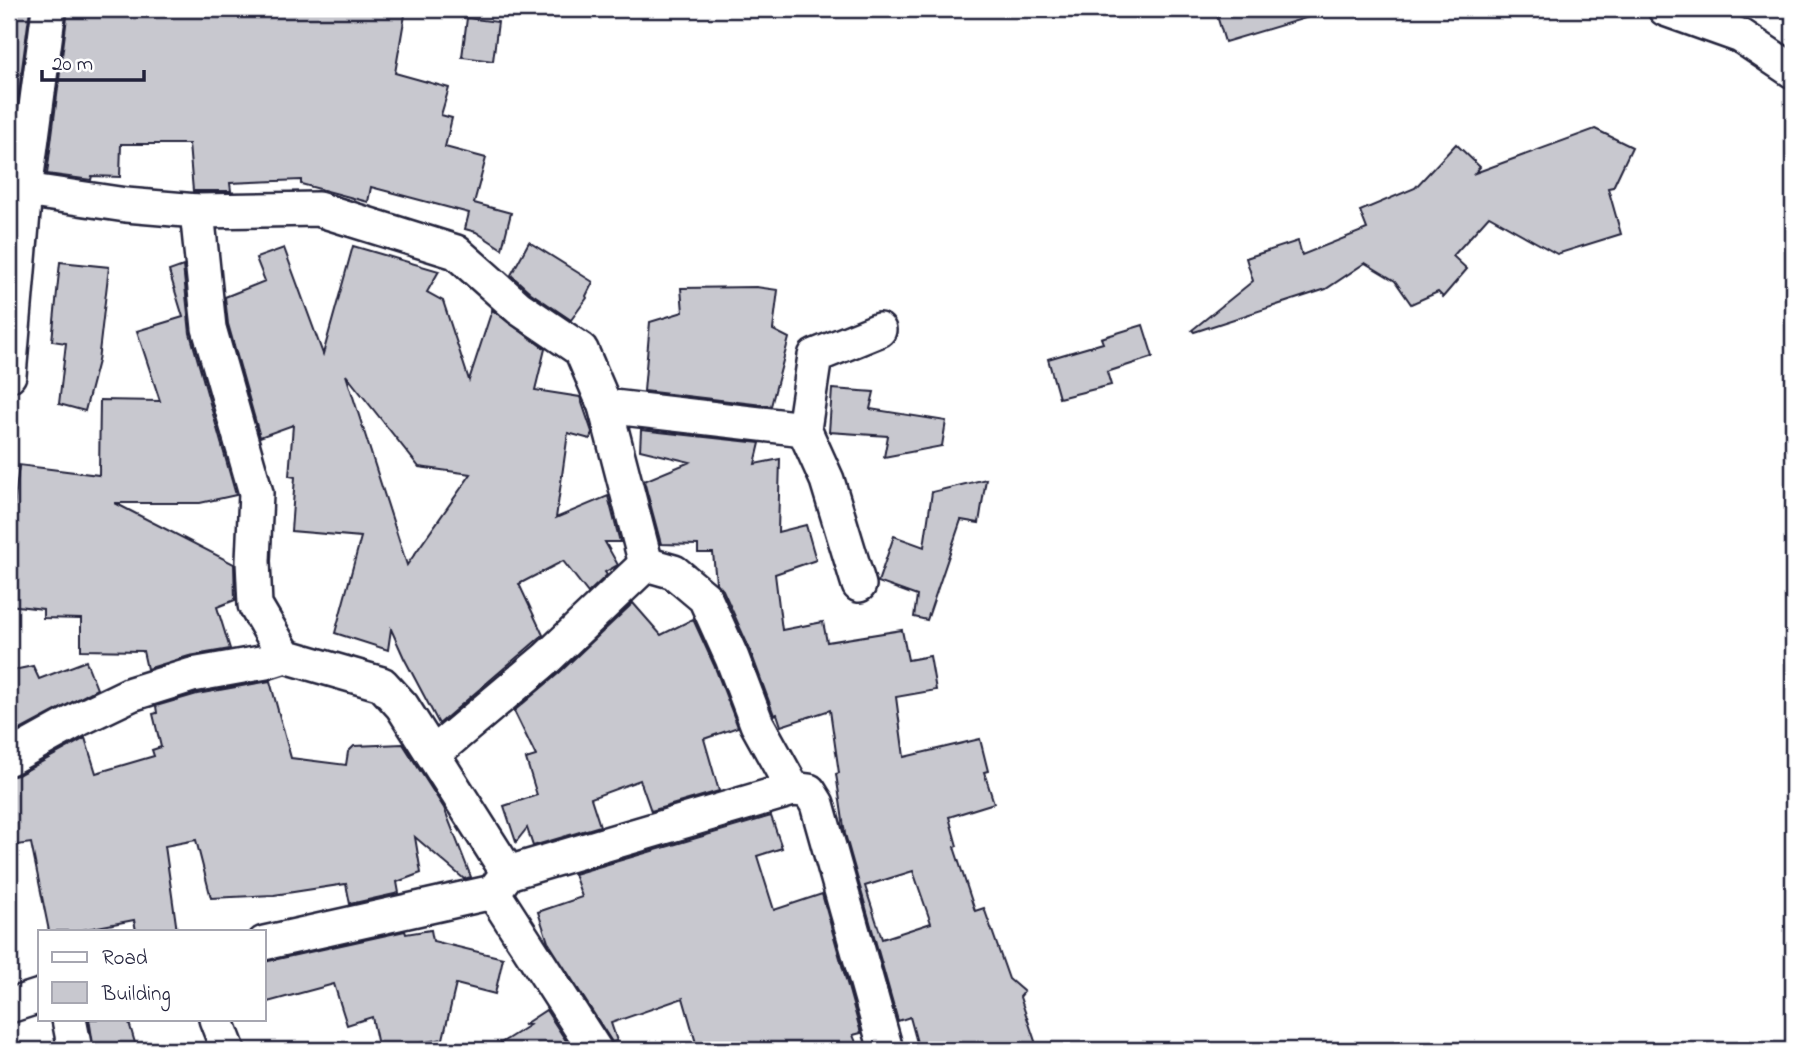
<svg xmlns="http://www.w3.org/2000/svg" width="1802" height="1059" font-family="'Indie Flower',sans-serif">
<style>
.building{fill:#c8c8cf;stroke:#22223b;stroke-width:2;fill-rule:evenodd}
.lines{fill:none;stroke-linecap:round;stroke-linejoin:round}
.minor-casing{stroke:#22223b;stroke-width:38}
.minor{stroke:#fff;stroke-width:33}
</style>
<rect width="100%" height="100%" fill="#fff"/>
<filter id="ink" filterUnits="userSpaceOnUse"><feTurbulence type="fractalNoise" baseFrequency=".0143" numOctaves="2"/><feDisplacementMap in="SourceGraphic" scale="14" xChannelSelector="R" yChannelSelector="G"/><feConvolveMatrix kernelMatrix="1 2 1 2 8 2 1 2 1" color-interpolation-filters="sRGB"/></filter>
<g filter="url(#ink)">
<g class="building">
<path d="M 9,9 L 30,9 L 9,166 Z"/>
<path d="M 68,9 L 406,9 L 395,73 L 449,88 L 441,115 L 452,118 L 445,147 L 486,158 L 474,203 L 511,213 L 502,249 L 476,232 L 465,229 L 469,213 L 371,187 L 368,202 L 301,184 L 301,180 L 230,183 L 231,191 L 193,191 L 189,144 L 121,144 L 120,177 L 92,176 L 91,180 L 47,174 Z"/>
<path d="M 1215,9 L 1311,9 L 1312,16 L 1225,42 Z"/>
<path d="M 467,18 L 498,22 L 493,61 L 462,57 Z"/>
<path d="M 1595,129 L 1632,147 L 1613,187 L 1608,188 L 1621,234 L 1557,254 L 1489,216 L 1453,256 L 1467,269 L 1443,297 L 1438,292 L 1411,304 L 1395,281 L 1365,263 L 1326,289 L 1194,332 L 1192,330 L 1253,281 L 1246,258 L 1298,241 L 1302,255 L 1367,229 L 1360,211 L 1415,188 L 1456,144 L 1480,167 L 1475,173 Z"/>
<path d="M 529,242 L 593,282 L 586,296 L 587,298 L 571,320 L 531,293 L 511,275 Z"/>
<path d="M 353,246 L 439,271 L 427,292 L 443,301 L 469,380 L 492,310 L 545,349 L 535,390 L 580,397 L 592,432 L 590,439 L 568,433 L 556,518 L 608,496 L 620,542 L 605,542 L 618,565 L 605,572 L 607,575 L 588,593 L 563,561 L 519,584 L 543,635 L 439,724 L 404,658 L 391,629 L 388,650 L 335,633 L 361,537 L 291,531 L 295,477 L 289,476 L 293,425 L 260,437 L 228,324 L 225,297 L 265,281 L 256,258 L 284,248 L 323,354 ZM 346,375 L 419,467 L 471,474 L 407,565 Z"/>
<path d="M 60,262 L 109,267 L 98,361 L 85,411 L 59,404 L 66,343 L 52,341 Z"/>
<path d="M 183,266 L 190,333 L 236,495 L 200,503 L 115,503 L 234,564 L 235,600 L 217,607 L 230,649 L 189,656 L 147,669 L 143,651 L 81,650 L 81,619 L 43,618 L 43,609 L 9,605 L 9,552 L 19,465 L 99,475 L 100,400 L 160,401 L 137,331 L 183,317 L 169,271 Z"/>
<path d="M 756,287 L 778,290 L 773,330 L 789,338 L 771,406 L 644,391 L 650,322 L 683,312 L 681,288 Z"/>
<path d="M 1143,325 L 1153,357 L 1107,372 L 1111,385 L 1059,398 L 1048,359 L 1103,343 L 1101,338 Z"/>
<path d="M 832,389 L 874,392 L 870,409 L 946,421 L 942,446 L 884,457 L 888,436 L 829,432 Z"/>
<path d="M 641,430 L 760,443 L 755,464 L 780,459 L 778,532 L 806,525 L 816,560 L 775,574 L 782,630 L 823,622 L 827,642 L 902,630 L 908,660 L 930,656 L 936,690 L 896,697 L 904,757 L 980,739 L 988,771 L 984,772 L 994,803 L 949,817 L 957,846 L 954,847 L 975,911 L 984,908 L 1009,979 L 1024,992 L 1020,997 L 1038,1050 L 919,1050 L 910,1017 L 898,1021 L 845,834 L 836,774 L 839,773 L 830,710 L 781,726 L 777,714 L 774,715 L 750,650 L 723,590 L 716,582 L 713,553 L 698,553 L 698,545 L 661,544 L 644,481 L 690,462 L 640,450 ZM 913,871 L 931,923 L 882,939 L 865,886 Z"/>
<path d="M 986,479 L 979,523 L 961,520 L 927,620 L 914,617 L 917,596 L 878,582 L 894,536 L 924,547 L 932,492 Z"/>
<path d="M 633,603 L 661,635 L 693,619 L 714,665 L 738,727 L 704,739 L 719,791 L 651,811 L 640,780 L 591,798 L 600,826 L 533,846 L 527,828 L 516,842 L 504,806 L 537,795 L 526,759 L 536,756 L 514,711 L 559,673 Z"/>
<path d="M 86,661 L 97,689 L 9,736 L 9,671 L 33,666 L 39,679 Z"/>
<path d="M 270,681 L 291,758 L 346,765 L 348,752 L 354,746 L 403,744 L 444,808 L 471,877 L 464,879 L 415,837 L 421,873 L 397,882 L 399,893 L 350,904 L 346,884 L 274,895 L 211,898 L 196,840 L 165,846 L 177,931 L 136,931 L 134,920 L 77,931 L 49,931 L 31,843 L 9,846 L 9,777 L 18,775 L 85,738 L 96,773 L 154,756 L 152,750 L 161,747 L 153,714 L 157,713 L 156,706 L 197,694 Z"/>
<path d="M 771,816 L 782,848 L 757,856 L 774,910 L 822,894 L 861,1033 L 853,1035 L 859,1050 L 698,1050 L 683,998 L 611,1023 L 617,1041 L 612,1042 L 548,942 L 538,912 L 582,897 L 574,874 Z"/>
<path d="M 431,930 L 433,941 L 503,958 L 495,994 L 456,984 L 443,1039 L 379,1050 L 372,1017 L 347,1025 L 334,984 L 264,1003 L 264,962 L 405,931 L 406,934 Z"/>
<path d="M 546,1010 L 572,1050 L 490,1050 L 531,1024 L 523,1025 Z"/>
<path d="M 89,1019 L 128,1019 L 137,1050 L 94,1050 Z"/>
</g>
<g class="lines">
<g class="minor-casing">
<g id="minor">
<path d="M 1665,9 L 1741,36 L 1793,71"/>
<path d="M 9,190 L 25,190 L 126,205 L 197,211 L 318,209 L 456,252 L 519,308 L 581,350 L 605,406 L 646,564"/>
<path d="M 197,211 L 209,328 L 256,493 L 253,561 L 255,605 L 285,656"/>
<path d="M 9,375 L 25,190 L 49,9"/>
<path d="M 605,406 L 804,429"/>
<path d="M 646,564 L 674,572 L 705,598 L 732,658 L 757,724 L 793,789"/>
<path d="M 859,585 L 827,480 L 804,429 L 815,356 L 879,330"/>
<path d="M 433,754 L 546,659 L 646,564"/>
<path d="M 9,758 L 81,718 L 131,694 L 192,675 L 266,662 L 285,656 L 382,684 L 402,706 L 508,873"/>
<path d="M 493,892 L 595,1050"/>
<path d="M 264,943 L 493,892 L 508,873 L 793,789 L 809,791 L 817,804 L 886,1050"/>
<path d="M 9,1006 L 40,996"/>
<path d="M 69,1019 L 75,1050"/>
<path d="M 216,1019 L 228,1050"/>
</g>
</g>
<use href="#minor" class="minor"/>
</g>
</g>
<rect width="1802" height="1059" fill="none" stroke="#fff" stroke-width="35"/>
<rect x="18" y="18" width="1767" height="1024" fill="none" stroke="#22223b" stroke-width="2.5" filter="url(#ink)"/>
<rect x="38" y="930" width="228" height="91" fill="#ffffff" stroke="#a7a7b1" stroke-width="2"/>
<rect x="52" y="952" width="35" height="10" fill="#ffffff" stroke="#a7a7b1" stroke-width="2"/>
<text x="102" y="964" font-size="21" fill="#22223b">Road</text>
<rect x="52" y="982" width="35" height="21" fill="#c8c8cf" stroke="#a7a7b1" stroke-width="2"/>
<text x="102" y="1000" font-size="21" fill="#22223b">Building</text>
<path d="M42 70v10h102v-10" fill="none" stroke="#22223b" stroke-width="3.5"/>
<text x="52" y="70" font-size="21" fill="#22223b" stroke="#ffffff" stroke-width="5" paint-order="stroke">20 m</text>
</svg>
